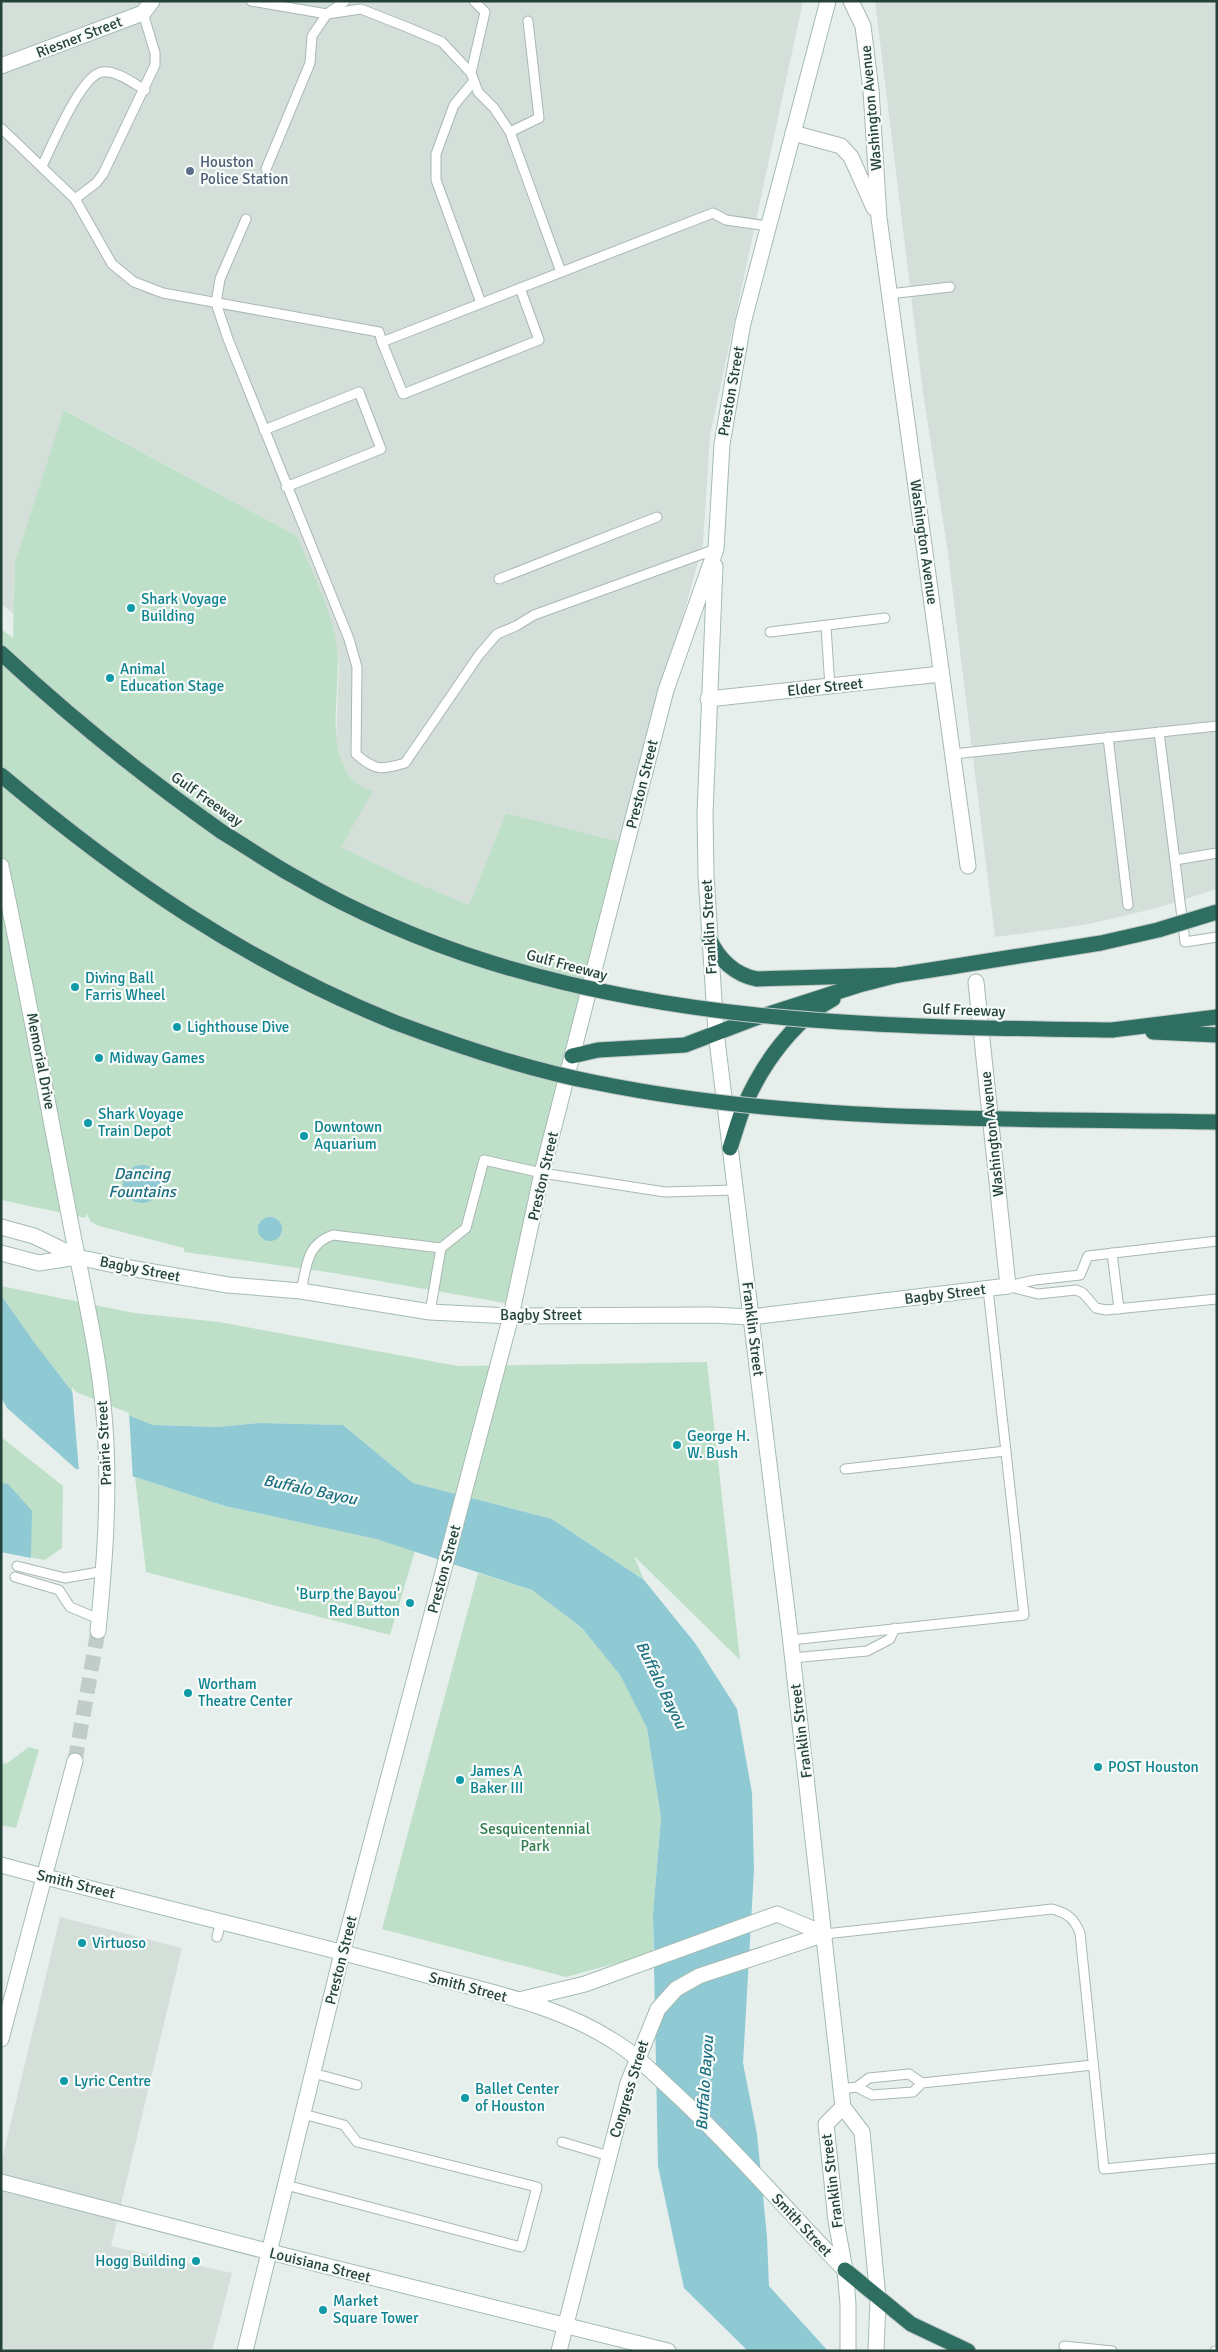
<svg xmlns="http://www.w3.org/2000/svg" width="1218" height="2352" font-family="Signika,sans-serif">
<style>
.built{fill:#d4dfda}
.green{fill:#bfe0c8}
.water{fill:#8ec9d4}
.pier{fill:#e6efeb}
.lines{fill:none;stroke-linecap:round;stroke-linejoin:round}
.secondary-tunnel{stroke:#bfccc8;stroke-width:15;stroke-dasharray:15 8;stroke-linecap:butt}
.lane-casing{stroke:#a8b8b2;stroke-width:11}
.street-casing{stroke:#a8b8b2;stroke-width:17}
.secondary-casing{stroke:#a4bbb3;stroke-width:17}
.highway-casing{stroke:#c2cac8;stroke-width:17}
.lane{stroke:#fff;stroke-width:9}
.street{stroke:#fff;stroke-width:15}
.secondary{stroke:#fff;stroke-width:15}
.highway{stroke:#2f6f62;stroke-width:15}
.highway-bridge-casing{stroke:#c2cac8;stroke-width:17;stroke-linecap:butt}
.highway-bridge{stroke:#2f6f62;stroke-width:15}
.service-dot{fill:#5c6f8a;stroke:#f7fbf9;stroke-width:2}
.culture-dot{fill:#0f9aa8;stroke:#f7fbf9;stroke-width:2}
.labels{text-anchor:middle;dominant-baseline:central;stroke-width:4.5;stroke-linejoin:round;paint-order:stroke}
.street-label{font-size:15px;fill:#24423a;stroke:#f7fbf9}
.service-label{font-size:15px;fill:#4e5e75;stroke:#f7fbf9;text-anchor:start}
.culture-label{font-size:15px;fill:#0d838f;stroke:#f7fbf9;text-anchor:start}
.park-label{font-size:15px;fill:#2d7a4b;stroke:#f7fbf9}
.water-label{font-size:16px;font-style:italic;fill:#1c6f80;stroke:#f7fbf9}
</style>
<rect width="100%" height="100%" fill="#e6efeb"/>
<g class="built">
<path d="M 1,1 L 803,1 L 710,435 L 703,544 L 620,842 L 506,813 L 469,905 L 410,880 L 341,847 L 357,785 L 342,767 L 336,741 L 339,664 L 297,536 L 65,410 L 15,562 L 14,614 L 1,604 Z"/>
<path d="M 875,1 L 1217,1 L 1217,889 L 1157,908 L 1084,925 L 995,937 L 948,553 L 923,393 Z"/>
<path d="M 60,1917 L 182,1948 L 111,2246 L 232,2273 L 212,2351 L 1,2351 L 1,2164 Z"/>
</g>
<g class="green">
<path d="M 64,410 L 297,536 C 310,567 328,603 335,636 C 346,681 319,749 356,783 C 360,787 368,789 373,791 L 341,847 L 410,880 L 469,905 L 506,813 L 620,842 L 505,1303 L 334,1273 L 184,1252 L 184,1248 L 99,1226 L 91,1222 L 86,1213 L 86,1218 L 1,1200 L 1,629 L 13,638 L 15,562 Z"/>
<path d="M 1,1286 L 134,1313 L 219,1322 L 458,1366 L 707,1362 L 740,1660 L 634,1556 L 644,1580 L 552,1519 L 413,1483 L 343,1425 L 259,1423 L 218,1427 L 153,1425 L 74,1394 L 34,1342 L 1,1295 Z"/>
<path d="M 1,1437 L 63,1486 L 62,1548 L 45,1560 L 1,1552 Z"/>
<path d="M 135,1477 L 225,1506 L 376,1539 L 415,1551 L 390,1635 L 146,1572 Z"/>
<path d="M 478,1573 L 532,1590 L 582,1628 L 620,1675 L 647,1728 L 661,1818 L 653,1914 L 653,1953 L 566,1977 L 382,1929 Z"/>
<path d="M 29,1747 L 39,1750 L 16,1828 L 1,1825 L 1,1763 L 6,1764 Z"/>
</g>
<g class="water">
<circle cx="142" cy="1184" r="19"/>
<circle cx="270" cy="1229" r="12"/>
<path d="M 1,1295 L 34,1342 L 74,1394 L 153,1425 L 218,1427 L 259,1423 L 343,1425 L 413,1483 L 552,1519 L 644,1580 L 695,1643 L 737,1709 L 752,1793 L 754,1870 L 743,2063 L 757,2134 L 767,2237 L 769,2286 L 828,2351 L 748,2351 L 684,2288 L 658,2166 L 653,1914 L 661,1818 L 647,1728 L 620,1675 L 582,1628 L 532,1590 L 376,1539 L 225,1506 L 135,1477 L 76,1469 L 7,1408 L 1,1397 Z"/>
<path d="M 1,1483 L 8,1484 L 32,1511 L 31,1558 L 1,1552 Z"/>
</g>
<path class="pier" d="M 72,1387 L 76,1392 L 129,1413 L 133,1480 L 79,1472 Z"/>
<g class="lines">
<path class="secondary-tunnel" d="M 75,1761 L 98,1631"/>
<g class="lane-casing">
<g id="lane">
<path d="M 251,1 L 327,14 L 345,1"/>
<path d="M 474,1 L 485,12 L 471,73 L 478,92 L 494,108 L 510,132 L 561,272"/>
<path d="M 474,81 L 454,105 L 436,154 L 436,180 L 481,303"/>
<path d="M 1,128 L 75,199 L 112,264 L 134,282 L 163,293 L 379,332 L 382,342 L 713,213 L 726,220 L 768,226"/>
<path d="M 510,132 L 539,118 L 528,21"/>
<path d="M 42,166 C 52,146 81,75 102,72 C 116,70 133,83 145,90"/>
<path d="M 266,169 L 310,63 L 312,36 L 327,14 L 361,9 L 409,28 L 442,42 L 471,73"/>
<path d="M 75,199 L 96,183 L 103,174 L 155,65 L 155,53 L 143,13"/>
<path d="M 246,219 L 220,279 L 216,303 L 228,339 L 349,639 L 357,667 L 356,754 C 375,771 382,770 405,763 L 479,655 L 497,634 L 516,626 L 534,615 L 716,549"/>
<path d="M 889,294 L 950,287"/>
<path d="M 382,342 L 403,394 L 539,340 L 520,288"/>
<path d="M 264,430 L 359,392 L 381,449 L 286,487"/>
<path d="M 499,579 L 657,517"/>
<path d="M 826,627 L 830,687"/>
<path d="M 770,632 L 885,618"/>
<path d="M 1159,732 L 1185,942 L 1217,937"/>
<path d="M 1108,737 L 1128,905"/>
<path d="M 953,754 L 1217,726"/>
<path d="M 1175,860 L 1217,853"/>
<path d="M 1112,1253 L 1119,1309"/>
<path d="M 1008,1286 L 1035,1280 L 1080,1275 L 1088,1256 L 1217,1241"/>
<path d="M 1011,1287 L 1038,1294 L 1076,1290 L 1083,1293 L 1096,1308 L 1106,1310 L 1217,1299"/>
<path d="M 301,1291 C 307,1266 306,1244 333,1235 L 441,1248"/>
<path d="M 430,1312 L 441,1248 L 466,1228 L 484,1160 L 542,1173 L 665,1192 L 735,1190"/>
<path d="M 845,1469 L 1006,1451"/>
<path d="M 17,1566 L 65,1578 L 105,1571"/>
<path d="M 15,1577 L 59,1590 L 70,1607 L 99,1619"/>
<path d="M 791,1640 L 1024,1615 L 988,1289"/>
<path d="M 792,1658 L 867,1651 L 890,1639 L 895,1628"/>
<path d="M 825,1934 L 1052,1909 C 1067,1913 1074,1918 1080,1933 L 1104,2169 L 1217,2158"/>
<path d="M 217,1937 L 221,1922"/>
<path d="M 313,2073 L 357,2085"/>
<path d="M 857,2087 L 869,2078 L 909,2074 L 922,2083"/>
<path d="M 841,2089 L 857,2087 L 872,2095 L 913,2092 L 922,2083 L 1093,2065"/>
<path d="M 562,2142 L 609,2156"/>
<path d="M 286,2185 L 521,2247 L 537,2187 L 357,2142 L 344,2125 L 303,2114"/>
<path d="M 1064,2346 L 1112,2351"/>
<path d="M 1215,2351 L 1217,2351"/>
</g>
</g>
<g class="street-casing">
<g id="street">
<path d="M 851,1 L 863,26 L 871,90 L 879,218 L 968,866"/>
<path d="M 793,133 L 841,146 L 851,157 L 874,208"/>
<path d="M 708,699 L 941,674"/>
<path d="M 976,982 L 1008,1286"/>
</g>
</g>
<g class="secondary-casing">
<g id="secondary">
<path d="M 1,66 L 143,13 L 152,1"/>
<path d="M 715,566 L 705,814 L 706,875 L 716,1032 L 790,1635 L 843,2107 L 862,2132 L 878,2298 L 876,2351"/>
<path d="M 1,866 C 26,985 48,1105 71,1225 C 85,1298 103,1370 106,1444 C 109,1507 104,1569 98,1631"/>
<path d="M 1,1227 L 34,1236 L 77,1257 L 124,1267 L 228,1285 L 301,1291 L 430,1312 L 511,1316 L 711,1315 L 751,1317 L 1008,1286"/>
<path d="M 1,1253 L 39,1263 L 77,1257"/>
<path d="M 1,1865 C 140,1903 280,1935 419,1973 C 484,1991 557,2004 615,2042 C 638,2056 657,2077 677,2095 C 736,2150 788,2212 845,2270"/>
<path d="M 519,2000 L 585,1984 L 777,1914 L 825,1934"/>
<path d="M 1,2039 L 75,1761"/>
<path d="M 843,2107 L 826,2124 L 836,2221 L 845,2270 L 848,2304 L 848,2351"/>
<path d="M 1,2182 L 270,2252 L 668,2351"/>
<path d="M 245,2351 L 342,1953 L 511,1316 L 542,1173 L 666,690 L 716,549 L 722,444 L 743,323 L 828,1"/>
<path d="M 559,2351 L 628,2083 L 658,2009 L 676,1989 L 699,1976 L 825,1934"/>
</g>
</g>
<g class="highway-casing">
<g id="highway">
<path d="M 1,653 C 71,718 144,777 222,832"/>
<path d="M 1,775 C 124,879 244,961 394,1022"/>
<path d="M 709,938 C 718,959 735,975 757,979 L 898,975 L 950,967"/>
<path d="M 1112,1030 L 1217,1017"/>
<path d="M 1153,1032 L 1217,1035"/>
<path d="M 572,1056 L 598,1050 L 685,1045 L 753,1019 L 859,985 L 898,975"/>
<path d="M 730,1148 C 735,1133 739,1118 745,1104 C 763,1063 794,1020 833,999"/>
<path d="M 845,2270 L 911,2324 L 968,2351"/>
</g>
</g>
<use href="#lane" class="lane"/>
<use href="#street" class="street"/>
<use href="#secondary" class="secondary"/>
<use href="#highway" class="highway"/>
<g class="highway-bridge-casing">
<g id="highway-bridge">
<path d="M 222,832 C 247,847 271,864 297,878 C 355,912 425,942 489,962 C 694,1026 900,1027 1112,1030"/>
<path d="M 950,967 L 1101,943 L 1158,930 L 1217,912"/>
<path d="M 394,1022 C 460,1047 528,1070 598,1083 C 801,1124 1011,1118 1217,1122"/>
</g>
</g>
<use href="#highway-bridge" class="highway-bridge"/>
</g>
<circle class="service-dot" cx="190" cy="171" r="5"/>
<g class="culture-dot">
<circle cx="131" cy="608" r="5"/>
<circle cx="110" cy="678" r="5"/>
<circle cx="75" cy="987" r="5"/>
<circle cx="177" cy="1027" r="5"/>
<circle cx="99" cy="1058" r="5"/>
<circle cx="88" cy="1123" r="5"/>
<circle cx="304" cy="1136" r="5"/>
<circle cx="677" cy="1445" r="5"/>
<circle cx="410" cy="1603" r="5"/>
<circle cx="188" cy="1693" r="5"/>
<circle cx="1098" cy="1767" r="5"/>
<circle cx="460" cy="1780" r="5"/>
<circle cx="82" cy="1943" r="5"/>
<circle cx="64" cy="2081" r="5"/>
<circle cx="465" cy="2098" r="5"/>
<circle cx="196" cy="2261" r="5"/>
<circle cx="323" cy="2310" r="5"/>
</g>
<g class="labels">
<g class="street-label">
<text transform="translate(79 37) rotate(-21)">Riesner Street</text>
<text transform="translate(871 108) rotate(-95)">Washington Avenue</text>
<text transform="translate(731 391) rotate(-80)">Preston Street</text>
<text transform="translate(924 542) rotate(82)">Washington Avenue</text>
<text transform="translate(825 687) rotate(-6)">Elder Street</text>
<text transform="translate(642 784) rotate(-76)">Preston Street</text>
<text transform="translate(207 799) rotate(35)">Gulf Freeway</text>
<text transform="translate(709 927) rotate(-93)">Franklin Street</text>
<text transform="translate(567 965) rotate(15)">Gulf Freeway</text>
<text transform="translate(964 1010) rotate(2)">Gulf Freeway</text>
<text transform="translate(41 1061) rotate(79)">Memorial Drive</text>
<text transform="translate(992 1134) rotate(-96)">Washington Avenue</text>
<text transform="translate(543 1176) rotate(-77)">Preston Street</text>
<text transform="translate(140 1269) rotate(11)">Bagby Street</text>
<text transform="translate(945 1294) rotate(-7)">Bagby Street</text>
<text x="541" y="1315">Bagby Street</text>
<text transform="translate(753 1329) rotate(83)">Franklin Street</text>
<text transform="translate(104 1443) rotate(-93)">Prairie Street</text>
<text transform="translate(444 1569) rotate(-75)">Preston Street</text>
<text transform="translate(801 1731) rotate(-97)">Franklin Street</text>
<text transform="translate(76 1884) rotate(14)">Smith Street</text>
<text transform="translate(341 1960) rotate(-76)">Preston Street</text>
<text transform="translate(468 1987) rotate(15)">Smith Street</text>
<text transform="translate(629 2089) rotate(-73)">Congress Street</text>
<text transform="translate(832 2181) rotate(-97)">Franklin Street</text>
<text transform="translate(802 2225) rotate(47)">Smith Street</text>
<text transform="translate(320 2265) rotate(14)">Louisiana Street</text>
</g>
<g class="service-label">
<text x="200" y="162">Houston<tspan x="200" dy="17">Police Station</tspan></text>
</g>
<g class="culture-label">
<text x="141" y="599">Shark Voyage<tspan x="141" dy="17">Building</tspan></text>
<text x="120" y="669">Animal<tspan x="120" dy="17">Education Stage</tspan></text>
<text x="85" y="978">Diving Ball<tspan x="85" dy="17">Farris Wheel</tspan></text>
<text x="187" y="1027">Lighthouse Dive</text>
<text x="109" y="1058">Midway Games</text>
<text x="98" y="1114">Shark Voyage<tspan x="98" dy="17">Train Depot</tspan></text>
<text x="314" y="1127">Downtown<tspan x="314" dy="17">Aquarium</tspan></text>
<text x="687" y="1436">George H.<tspan x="687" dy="17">W. Bush</tspan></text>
<text x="400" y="1594" text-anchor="end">'Burp the Bayou'<tspan x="400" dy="17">Red Button</tspan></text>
<text x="198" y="1684">Wortham<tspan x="198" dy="17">Theatre Center</tspan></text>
<text x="1108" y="1767">POST Houston</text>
<text x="470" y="1771">James A<tspan x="470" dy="17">Baker III</tspan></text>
<text x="92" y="1943">Virtuoso</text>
<text x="74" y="2081">Lyric Centre</text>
<text x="475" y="2089">Ballet Center<tspan x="475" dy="17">of Houston</tspan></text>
<text x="186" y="2261" text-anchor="end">Hogg Building</text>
<text x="333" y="2301">Market<tspan x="333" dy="17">Square Tower</tspan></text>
</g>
<g class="park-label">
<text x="535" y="1829">Sesquicentennial<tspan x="535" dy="17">Park</tspan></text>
</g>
<g class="water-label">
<text x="142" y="1174">Dancing<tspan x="142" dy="18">Fountains</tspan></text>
<text transform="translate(310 1490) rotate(12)">Buffalo Bayou</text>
<text transform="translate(661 1685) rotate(64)">Buffalo Bayou</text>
<text transform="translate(705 2083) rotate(-86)">Buffalo Bayou</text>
</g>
</g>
<rect width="1218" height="2352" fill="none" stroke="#24423a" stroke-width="5"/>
</svg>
